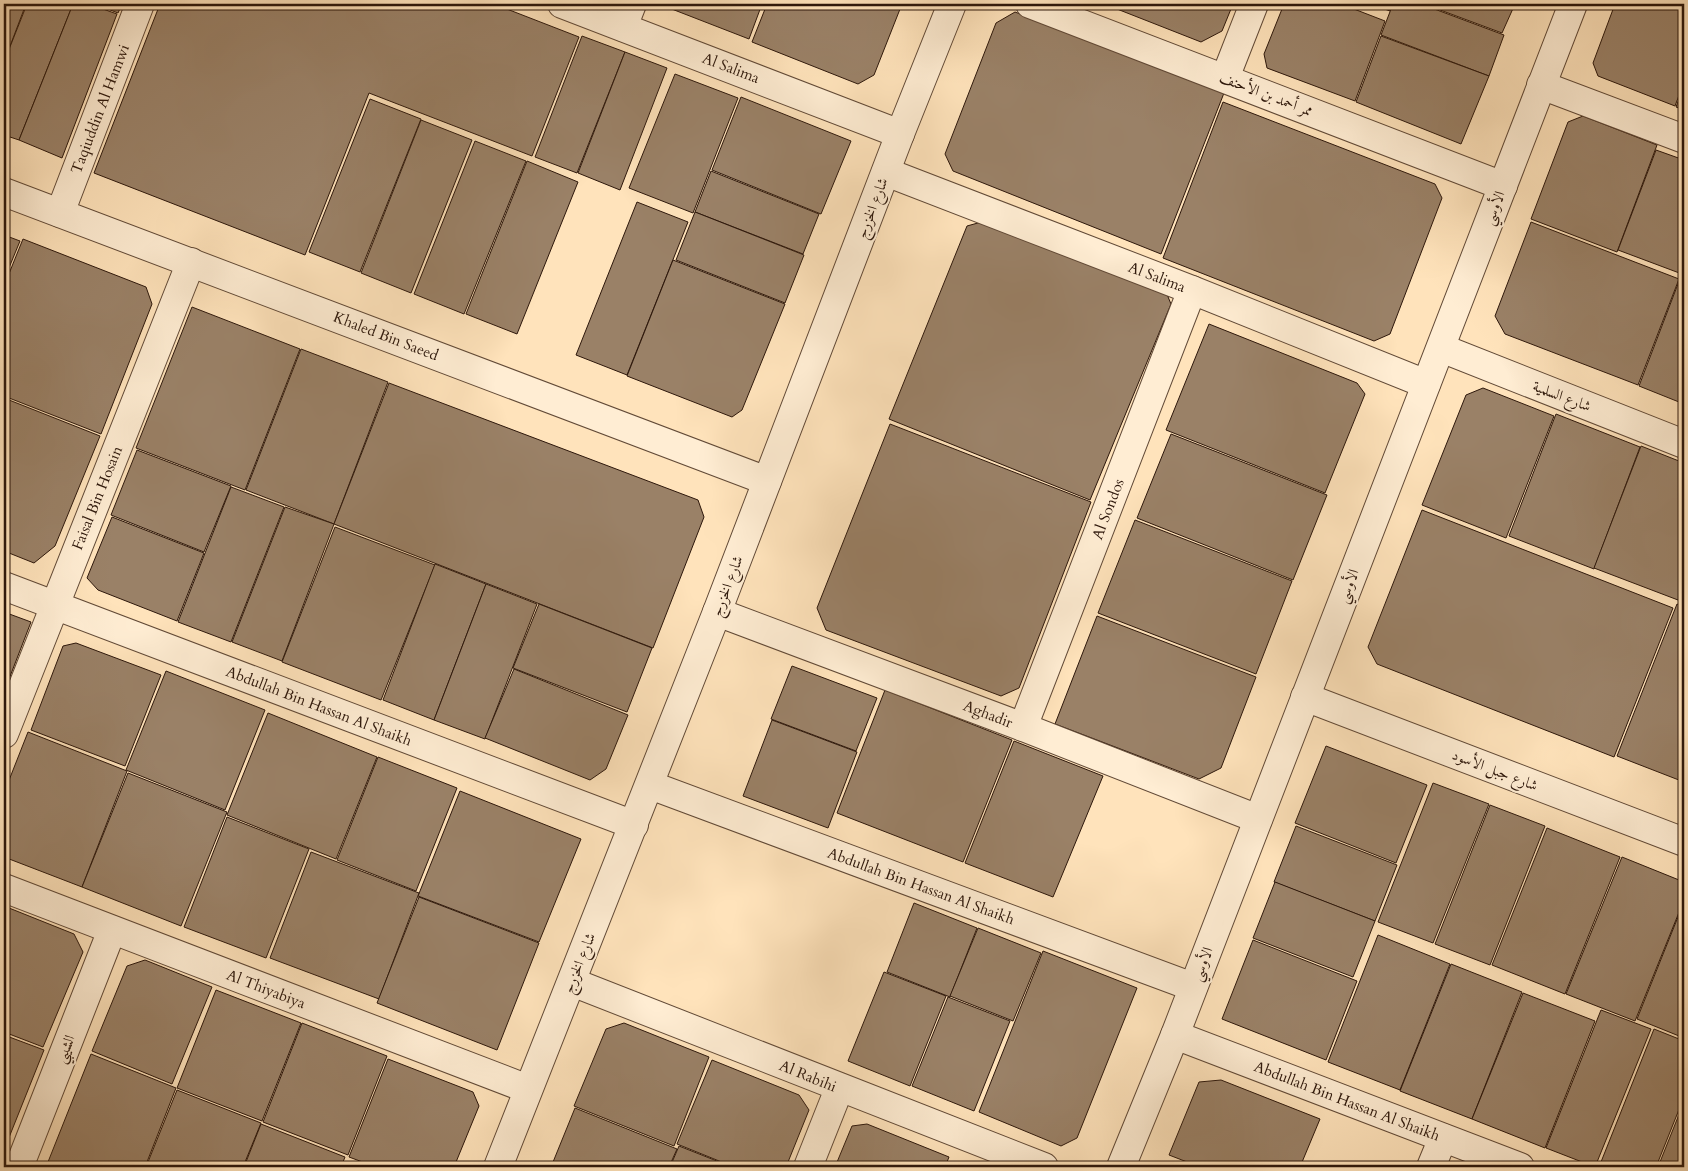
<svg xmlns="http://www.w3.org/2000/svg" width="1688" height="1171" font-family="Cardo,Amiri,serif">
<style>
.building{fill:#9a8167;stroke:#2d170b}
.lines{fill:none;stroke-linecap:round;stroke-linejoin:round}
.street-casing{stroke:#624a37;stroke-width:30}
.street{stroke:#ffedd3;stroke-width:28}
.labels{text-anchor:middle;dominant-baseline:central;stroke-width:4;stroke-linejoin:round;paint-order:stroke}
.street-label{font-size:15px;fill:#2d170b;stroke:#ffedd3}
</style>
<rect width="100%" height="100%" fill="#ffe3bb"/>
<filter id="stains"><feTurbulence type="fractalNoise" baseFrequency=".004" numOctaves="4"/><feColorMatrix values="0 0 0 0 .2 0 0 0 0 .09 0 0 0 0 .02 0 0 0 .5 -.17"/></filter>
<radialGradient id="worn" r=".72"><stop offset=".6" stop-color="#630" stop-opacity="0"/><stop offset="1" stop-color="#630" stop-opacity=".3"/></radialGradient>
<g class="building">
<path d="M 4,4 L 26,4 L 4,62 Z"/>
<path d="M 27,4 L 73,4 L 19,140 L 4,135 L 4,62 Z"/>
<path d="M 73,4 L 89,4 L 117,14 L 62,158 L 19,140 Z"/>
<path d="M 95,4 L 122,4 L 118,13 Z"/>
<path d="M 160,4 L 494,4 L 579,37 L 532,156 L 369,93 L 305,255 L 94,173 Z"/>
<path d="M 662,4 L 762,4 L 749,39 L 664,6 Z"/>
<path d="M 767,4 L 902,4 L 874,75 L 858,84 L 752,42 Z"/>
<path d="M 1119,4 L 1233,4 L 1222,31 L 1201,42 L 1117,9 Z"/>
<path d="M 1284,4 L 1341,4 L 1385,21 L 1355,101 L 1267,68 L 1264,54 Z"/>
<path d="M 1371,4 L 1393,4 L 1390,11 Z"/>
<path d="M 1393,4 L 1421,4 L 1504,35 L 1489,76 L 1381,35 Z"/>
<path d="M 1424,4 L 1515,4 L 1502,33 Z"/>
<path d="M 1615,4 L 1684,4 L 1684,82 L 1675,106 L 1598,76 L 1593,63 Z"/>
<path d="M 1015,12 L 1224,93 L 1161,254 L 953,171 L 945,154 L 996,23 Z"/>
<path d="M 582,36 L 625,52 L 577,173 L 535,157 Z"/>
<path d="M 1381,36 L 1489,76 L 1461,144 L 1356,102 Z"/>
<path d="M 625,52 L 667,68 L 620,190 L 578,173 Z"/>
<path d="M 675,74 L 738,98 L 693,213 L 629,188 Z"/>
<path d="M 1684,85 L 1684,110 L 1676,107 Z"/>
<path d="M 741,97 L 851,141 L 821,214 L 712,170 Z"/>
<path d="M 370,99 L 421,119 L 360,272 L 309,252 Z"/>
<path d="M 1223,102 L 1435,184 L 1442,198 L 1390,334 L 1374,341 L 1163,258 Z"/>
<path d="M 1583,116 L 1657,145 L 1617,252 L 1531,219 L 1568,122 Z"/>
<path d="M 421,120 L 472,140 L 411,293 L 361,273 Z"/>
<path d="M 475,141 L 526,161 L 464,314 L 414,294 Z"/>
<path d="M 1656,150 L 1684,160 L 1682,274 L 1618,250 Z"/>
<path d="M 527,161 L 578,182 L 517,334 L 466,314 Z"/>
<path d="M 711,171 L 819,214 L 803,254 L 695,212 Z"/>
<path d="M 637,202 L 688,222 L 627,375 L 576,355 Z"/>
<path d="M 695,212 L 804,255 L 785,303 L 676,260 Z"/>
<path d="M 985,221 L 1166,292 L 1171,304 L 1090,500 L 889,419 L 967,226 Z"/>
<path d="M 1531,222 L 1679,279 L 1638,385 L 1505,334 L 1495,316 Z"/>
<path d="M 4,235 L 20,241 L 4,280 Z"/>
<path d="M 23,239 L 146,287 L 152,304 L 101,434 L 4,396 L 4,286 Z"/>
<path d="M 673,260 L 785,304 L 742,410 L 732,417 L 627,376 Z"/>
<path d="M 1681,276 L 1684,277 L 1684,404 L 1639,386 Z"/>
<path d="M 192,307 L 300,349 L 245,490 L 136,448 Z"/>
<path d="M 1209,324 L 1357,383 L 1365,394 L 1325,493 L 1166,430 Z"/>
<path d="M 301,349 L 388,382 L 334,524 L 246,490 Z"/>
<path d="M 389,383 L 698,500 L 704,517 L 653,648 L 334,524 Z"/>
<path d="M 1483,388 L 1554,416 L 1506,538 L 1422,505 L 1466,395 Z"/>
<path d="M 4,398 L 100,436 L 55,546 L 34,563 L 4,551 Z"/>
<path d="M 1556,414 L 1640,447 L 1594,569 L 1509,536 Z"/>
<path d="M 890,424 L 1091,502 L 1019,688 L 1001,696 L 826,630 L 817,608 Z"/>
<path d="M 1171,434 L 1327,495 L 1293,580 L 1137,518 Z"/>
<path d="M 1641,446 L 1684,463 L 1684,583 L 1678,600 L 1594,568 Z"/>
<path d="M 137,450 L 231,486 L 204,552 L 111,515 Z"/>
<path d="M 231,487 L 284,507 L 231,642 L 178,622 Z"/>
<path d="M 285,507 L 334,524 L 282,661 L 232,642 Z"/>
<path d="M 1422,510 L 1673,608 L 1614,757 L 1377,664 L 1368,647 Z"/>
<path d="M 112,517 L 204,553 L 177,621 L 98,590 L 87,578 Z"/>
<path d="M 1135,520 L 1292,581 L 1256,674 L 1098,613 Z"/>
<path d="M 335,527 L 435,565 L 381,700 L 282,662 Z"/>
<path d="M 435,564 L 486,584 L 434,720 L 383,700 Z"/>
<path d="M 486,584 L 537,604 L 485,739 L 434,720 Z"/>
<path d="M 1684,587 L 1684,603 L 1679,601 Z"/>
<path d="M 539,604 L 652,648 L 627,712 L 513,668 Z"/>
<path d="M 1677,604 L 1684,607 L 1684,782 L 1617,756 Z"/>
<path d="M 4,612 L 31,622 L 4,692 Z"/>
<path d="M 1097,616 L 1256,677 L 1221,768 L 1199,779 L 1055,724 Z"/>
<path d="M 76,643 L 161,675 L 125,766 L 31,730 L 63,646 Z"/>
<path d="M 792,666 L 877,698 L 856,751 L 771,719 Z"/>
<path d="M 514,669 L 628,715 L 606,769 L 590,780 L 485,738 Z"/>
<path d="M 166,671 L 265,710 L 225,810 L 126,770 Z"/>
<path d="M 885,690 L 1012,740 L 963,862 L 837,813 Z"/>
<path d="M 268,713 L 377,757 L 336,859 L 227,815 Z"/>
<path d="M 772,720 L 857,752 L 828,828 L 743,796 Z"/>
<path d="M 28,732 L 127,771 L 82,887 L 4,857 L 4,793 Z"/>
<path d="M 1014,741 L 1103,776 L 1053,897 L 965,863 Z"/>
<path d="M 1326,746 L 1427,785 L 1396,863 L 1295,823 Z"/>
<path d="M 378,757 L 457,788 L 416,891 L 337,860 Z"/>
<path d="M 128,773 L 227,812 L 181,926 L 82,887 Z"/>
<path d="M 1433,783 L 1489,804 L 1433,943 L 1378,922 Z"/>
<path d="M 460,791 L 581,839 L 539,942 L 418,896 Z"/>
<path d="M 1490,805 L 1545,826 L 1490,965 L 1435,944 Z"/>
<path d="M 227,817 L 309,849 L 266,958 L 184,927 Z"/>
<path d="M 1296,826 L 1397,865 L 1375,921 L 1274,882 Z"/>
<path d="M 1547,828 L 1620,857 L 1565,994 L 1492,965 Z"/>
<path d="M 311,852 L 419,893 L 379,999 L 270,958 Z"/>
<path d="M 1622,857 L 1684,882 L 1684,900 L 1635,1021 L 1566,994 Z"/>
<path d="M 1275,882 L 1375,921 L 1353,977 L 1253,938 Z"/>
<path d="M 419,897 L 539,943 L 497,1050 L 377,1003 Z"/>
<path d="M 1684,902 L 1684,1038 L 1637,1019 Z"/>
<path d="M 914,903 L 977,928 L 950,997 L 887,972 Z"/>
<path d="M 4,906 L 74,934 L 83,952 L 43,1047 L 4,1032 Z"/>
<path d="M 978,928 L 1041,953 L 1013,1021 L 950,996 Z"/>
<path d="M 1378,935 L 1450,964 L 1400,1090 L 1328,1062 Z"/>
<path d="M 1253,940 L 1357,981 L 1326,1060 L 1222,1019 Z"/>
<path d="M 1043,951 L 1137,988 L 1077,1138 L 1061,1146 L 979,1112 Z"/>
<path d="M 145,960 L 212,987 L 172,1084 L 92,1051 L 127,966 Z"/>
<path d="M 1451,964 L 1522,992 L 1472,1119 L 1400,1091 Z"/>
<path d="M 884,972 L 946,996 L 910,1086 L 848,1061 Z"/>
<path d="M 216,990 L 301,1023 L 262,1121 L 177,1088 Z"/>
<path d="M 1523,993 L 1595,1021 L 1545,1148 L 1472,1119 Z"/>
<path d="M 948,997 L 1010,1021 L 974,1111 L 912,1086 Z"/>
<path d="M 1601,1010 L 1651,1029 L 1595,1167 L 1546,1148 Z"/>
<path d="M 302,1023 L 387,1056 L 348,1155 L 263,1122 Z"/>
<path d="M 624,1023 L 709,1057 L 674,1146 L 574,1106 L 606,1029 Z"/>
<path d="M 1654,1029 L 1684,1041 L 1684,1097 L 1656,1167 L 1599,1167 Z"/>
<path d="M 4,1035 L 44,1050 L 8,1140 L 4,1138 Z"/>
<path d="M 91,1054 L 176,1088 L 145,1167 L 46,1167 Z"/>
<path d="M 388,1059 L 473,1092 L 479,1106 L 454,1167 L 376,1167 L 349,1157 Z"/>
<path d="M 712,1060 L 799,1095 L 809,1110 L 786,1167 L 734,1167 L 677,1144 Z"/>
<path d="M 1221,1080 L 1320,1119 L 1300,1167 L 1200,1167 L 1169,1155 L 1199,1082 Z"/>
<path d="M 177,1090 L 261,1123 L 243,1167 L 146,1167 Z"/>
<path d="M 1684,1102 L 1684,1167 L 1658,1167 Z"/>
<path d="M 575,1108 L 677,1149 L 669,1167 L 551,1167 Z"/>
<path d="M 261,1124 L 345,1157 L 341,1167 L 244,1167 Z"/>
<path d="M 867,1124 L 949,1157 L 945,1167 L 835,1167 L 852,1126 Z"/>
<path d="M 679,1146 L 732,1167 L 670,1167 Z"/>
</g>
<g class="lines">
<g class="street-casing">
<g id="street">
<path d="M 562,4 L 900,134"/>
<path d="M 1030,4 L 1503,186"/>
<path d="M 623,27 L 632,4"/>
<path d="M 1225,78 L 1254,4"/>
<path d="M 1541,85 L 1684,139"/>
<path d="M 886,172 L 1192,290 L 1426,384"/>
<path d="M 4,192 L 767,481"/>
<path d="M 60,213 L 140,4"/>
<path d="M 1441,348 L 1684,444"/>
<path d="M 4,586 L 634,825"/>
<path d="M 717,612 L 1023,727 L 1258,819"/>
<path d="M 1305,697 L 1684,842"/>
<path d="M 1023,727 L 1192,290"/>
<path d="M 4,734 L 191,262"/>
<path d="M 650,785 L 1193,987"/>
<path d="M 4,888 L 528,1089"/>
<path d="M 572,982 L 1044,1167"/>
<path d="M 1175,1035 L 1520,1167"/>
<path d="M 19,1167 L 112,930"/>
<path d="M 498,1167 L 717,612 L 900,134 L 952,4"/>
<path d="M 808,1167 L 839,1089"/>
<path d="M 1121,1167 L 1175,1035 L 1573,4"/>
<path d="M 1431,1167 L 1443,1138"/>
</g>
</g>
<use href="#street" class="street"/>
</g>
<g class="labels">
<g class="street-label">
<text transform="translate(731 68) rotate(21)">Al Salima</text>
<text transform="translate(1266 94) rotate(21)">ممر أحمد بن الأحنف</text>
<text transform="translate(100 109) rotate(-69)">Taqiuddin Al Hamwi</text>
<text transform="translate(872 208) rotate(-69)">شارع الخزرج</text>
<text transform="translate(1494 208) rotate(-69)">الأوسي</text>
<text transform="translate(1157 277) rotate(21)">Al Salima</text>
<text transform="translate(386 336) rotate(21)">Khaled Bin Saeed</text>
<text transform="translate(1562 396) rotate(21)">شارع السلمية</text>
<text transform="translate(97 498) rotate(-68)">Faisal Bin Hosain</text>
<text transform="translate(1108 509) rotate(-69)">Al Sondos</text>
<text transform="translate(727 586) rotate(-69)">شارع الخزرج</text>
<text transform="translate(1348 586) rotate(-69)">الأوسي</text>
<text transform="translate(319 706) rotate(21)">Abdullah Bin Hassan Al Shaikh</text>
<text transform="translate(988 714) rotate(21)">Aghadir</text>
<text transform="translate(1495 770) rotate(21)">شارع جبل الأسود</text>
<text transform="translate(921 886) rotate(20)">Abdullah Bin Hassan Al Shaikh</text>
<text transform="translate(579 963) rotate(-68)">شارع الخزرج</text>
<text transform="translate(1202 964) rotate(-69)">الأوسي</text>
<text transform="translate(266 989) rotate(21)">Al Thiyabiya</text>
<text transform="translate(65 1049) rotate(-68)">الشيبي</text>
<text transform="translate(808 1076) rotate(22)">Al Rabihi</text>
<text transform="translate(1347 1101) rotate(21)">Abdullah Bin Hassan Al Shaikh</text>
</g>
</g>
<rect width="1688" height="1171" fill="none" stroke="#ffe3bb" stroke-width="20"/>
<rect x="5" y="5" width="1678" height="1161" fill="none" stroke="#2d170b" stroke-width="2.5"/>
<rect x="10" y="10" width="1668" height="1151" fill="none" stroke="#2d170b"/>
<rect width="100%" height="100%" filter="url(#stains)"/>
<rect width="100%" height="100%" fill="url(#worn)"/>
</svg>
